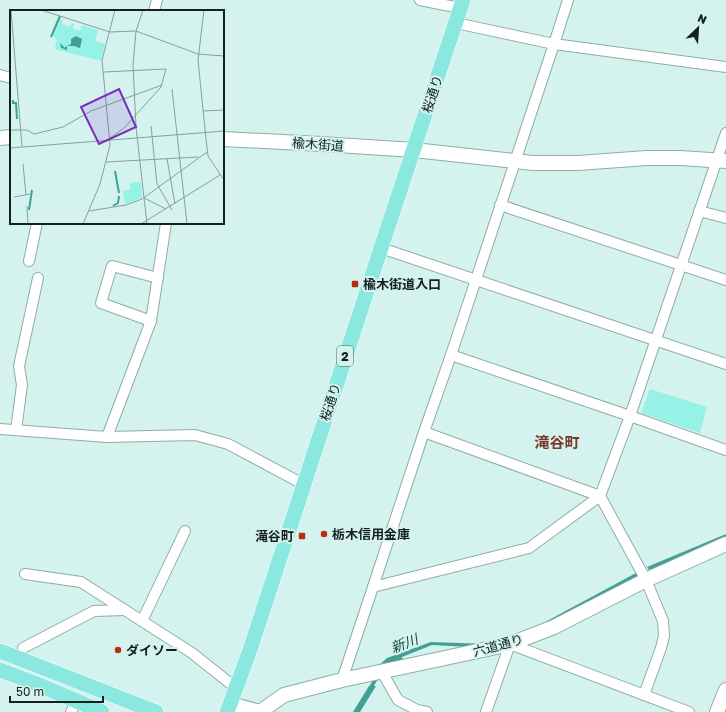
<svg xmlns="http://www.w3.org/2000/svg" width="726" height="712" font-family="'Golos Text','Noto Sans JP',sans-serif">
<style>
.green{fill:#96f1e6}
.water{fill:#429f96}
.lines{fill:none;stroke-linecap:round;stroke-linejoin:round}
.stream{stroke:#429f96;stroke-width:3.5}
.street-casing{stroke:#8faca8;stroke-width:12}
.secondary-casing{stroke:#8faca8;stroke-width:16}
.primary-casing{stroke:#fff;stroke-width:16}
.street{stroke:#fff;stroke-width:10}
.secondary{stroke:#fff;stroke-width:14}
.primary{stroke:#8ae8e0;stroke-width:15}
.poi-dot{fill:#b92e0c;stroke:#d4f3ef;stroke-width:1.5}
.labels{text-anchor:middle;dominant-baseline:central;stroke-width:4;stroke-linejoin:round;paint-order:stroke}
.shield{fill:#d4f3ef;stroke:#4e5f5d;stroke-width:1}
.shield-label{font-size:12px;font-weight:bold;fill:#15201f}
.street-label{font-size:13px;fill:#15201f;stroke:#d4f3ef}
.poi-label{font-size:13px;font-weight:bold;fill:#15201f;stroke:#d4f3ef;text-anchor:start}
.water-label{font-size:14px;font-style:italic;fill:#1b4541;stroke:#d4f3ef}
.quarter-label{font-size:15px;font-weight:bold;fill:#7c3728;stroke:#d4f3ef}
.inset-river{fill:none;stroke:#429f96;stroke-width:2}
.inset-road{fill:none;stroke:#889f9c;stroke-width:1}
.view{fill:#7b2cbf;fill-opacity:0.15;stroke:#7b2cbf;stroke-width:2}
.inset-edge{fill:none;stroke:#15201f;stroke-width:2}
</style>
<rect width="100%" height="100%" fill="#d4f3ef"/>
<path class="green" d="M 650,389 L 707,407 L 700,433 L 641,413 Z"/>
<g class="water">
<path d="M 726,534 L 726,538 L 649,570 L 647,567 Z"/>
<path d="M 636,573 L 638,576 L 538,631 L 488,648 L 432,645 L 402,657 L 403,660 L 376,668 L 387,658 L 431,642 L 488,644 L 534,628 Z"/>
<path d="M 369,686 L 376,686 L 360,712 L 353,712 Z"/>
</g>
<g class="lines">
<path class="stream" d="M 369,690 L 378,676"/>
<g class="street-casing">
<g id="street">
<path d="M 420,0 L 460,8"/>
<path d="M 154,11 L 157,0"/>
<path d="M 456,23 L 554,44 L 726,67"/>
<path d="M 0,75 L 11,78"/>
<path d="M 500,205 L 726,280"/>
<path d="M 699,211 L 726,218"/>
<path d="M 381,248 L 726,364"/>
<path d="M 29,261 L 37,223"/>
<path d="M 151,321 L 101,303 L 112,266 L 158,278"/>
<path d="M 451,355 L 630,416 L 726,450"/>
<path d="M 0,429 L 107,437 L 195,435 L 228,444 L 303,484"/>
<path d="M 16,430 L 22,385 L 19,366 L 38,278"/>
<path d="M 424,432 L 600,496 L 646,580 L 663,621 L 664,636 L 661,648 L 644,695"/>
<path d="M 107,437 L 151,321 L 166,223"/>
<path d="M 25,574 L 81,582 L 192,653 L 236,688"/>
<path d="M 373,587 L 424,432 L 451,355 L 554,44 L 568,0"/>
<path d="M 142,621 L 185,531"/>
<path d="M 23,648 L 94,611 L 125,610"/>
<path d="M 382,672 L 398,700 L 417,710 L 427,712"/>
<path d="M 342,680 L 373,587 L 529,548 L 600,496 L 630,416 L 726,133"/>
<path d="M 71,712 L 77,701"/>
<path d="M 486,712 L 510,644 L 689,712"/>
</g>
</g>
<g class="secondary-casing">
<g id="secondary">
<path d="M 0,138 L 11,137"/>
<path d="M 223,139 L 322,144 L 414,150 L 533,163 L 578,163 L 647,158 L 680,158 L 726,161"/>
<path d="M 231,704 L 260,712"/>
<path d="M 260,712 L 284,695 L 342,680 L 510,644 L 554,627 L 646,580 L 726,544"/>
<path d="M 717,712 L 726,690"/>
</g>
</g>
<g class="primary-casing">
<g id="primary">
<path d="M 0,651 L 156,712"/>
<path d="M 0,670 L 39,685 L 102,712"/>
<path d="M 227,712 L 250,650 L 381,248 L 463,0"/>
</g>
</g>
<use href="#street" class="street"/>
<use href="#secondary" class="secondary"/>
<use href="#primary" class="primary"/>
</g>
<g class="poi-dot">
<rect x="351" y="280" width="8" height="8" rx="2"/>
<circle cx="324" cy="534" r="4"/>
<rect x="298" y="532" width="8" height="8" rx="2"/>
<circle cx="118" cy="650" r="4"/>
</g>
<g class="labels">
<rect class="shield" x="337" y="346" width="16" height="20" rx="3"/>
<g class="shield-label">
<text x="345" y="356">2</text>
</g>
<g class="street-label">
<text transform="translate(432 94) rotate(-72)">桜通り</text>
<text transform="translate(318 144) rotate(4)">楡木街道</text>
<text transform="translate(330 402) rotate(-72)">桜通り</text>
<text transform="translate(498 645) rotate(-15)">六道通り</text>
</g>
<g class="poi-label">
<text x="363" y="284">楡木街道入口</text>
<text x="332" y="534">栃木信用金庫</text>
<text x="294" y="536" text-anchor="end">滝谷町</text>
<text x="126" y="650">ダイソー</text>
</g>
<g class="water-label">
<text transform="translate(404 643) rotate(-21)">新川</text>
</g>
<g class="quarter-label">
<text x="557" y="442">滝谷町</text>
</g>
</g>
<g transform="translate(10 10)">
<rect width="214" height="214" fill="#d4f3ef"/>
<path d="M 49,8 L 53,10 L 52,14 L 60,17 L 61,13 L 64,14 L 63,19 L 70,21 L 72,15 L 88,20 L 85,31 L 95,34 L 91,51 L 45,39 L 47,30 L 42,25 ZM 131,172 L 132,188 L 115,194 L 113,181 L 120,180 L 120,173 Z" fill="#96f1e6"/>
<path d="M 78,17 L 81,18 L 78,29 L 95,34 L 93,39 L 75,34 ZM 60,18 L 70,21 L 75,25 L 71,28 L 66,26 L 61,28 L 57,23 ZM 54,26 L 54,31 L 60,33 L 54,36 L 52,33 L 51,38 L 60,41 L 58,38 L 63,38 L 73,44 L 73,46 L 45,39 L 47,30 Z" fill="#96f1e6"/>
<path d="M 66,26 L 72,29 L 70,38 L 64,36 L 57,36 L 57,40 L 51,38 L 50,33 L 55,38 L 55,37 L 61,34 L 61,29 Z" fill="#429f96"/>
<path class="inset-river" d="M 41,27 L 50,6M 3,90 L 3,93 L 6,93 L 7,109M 105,161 L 109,183M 103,196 L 108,193 L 109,186M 19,200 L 22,180"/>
<path class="inset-road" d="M 1,0 L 12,137M 31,0 L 100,22M 133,0 L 126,21 L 123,55 L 126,117 L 137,214M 194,0 L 188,50 L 196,129 L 198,146 L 214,170M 100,22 L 126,21 L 188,44 L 214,46M 94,62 L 156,59 L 151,77 L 114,118 L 100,128M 162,79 L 177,214M 193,101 L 214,100M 141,116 L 147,174 L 162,200M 0,120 L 17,120 L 24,124 L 53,117 L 81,101 L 152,75M 101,130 L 214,121M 0,138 L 101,130M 157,149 L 165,194M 96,152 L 188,147M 13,154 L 16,185M 4,187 L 20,184M 134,188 L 156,199M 17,196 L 18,214M 79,201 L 116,195 L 132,189 L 197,142M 73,214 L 90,174 L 100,135 L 92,50 L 105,0M 131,214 L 210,165"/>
<path class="view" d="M 109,79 L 126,117 L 89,134 L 71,97 Z"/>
<rect width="214" height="214" class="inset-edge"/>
</g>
<g transform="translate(698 28) rotate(25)" stroke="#d4f3ef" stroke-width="3" paint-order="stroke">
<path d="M0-3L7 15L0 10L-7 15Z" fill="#15201f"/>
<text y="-6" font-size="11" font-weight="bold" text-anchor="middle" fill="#15201f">N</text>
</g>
<path d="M10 696v6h93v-6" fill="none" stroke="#15201f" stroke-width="2"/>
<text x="16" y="696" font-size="12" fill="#15201f" stroke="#d4f3ef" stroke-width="3" paint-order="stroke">50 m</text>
</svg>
